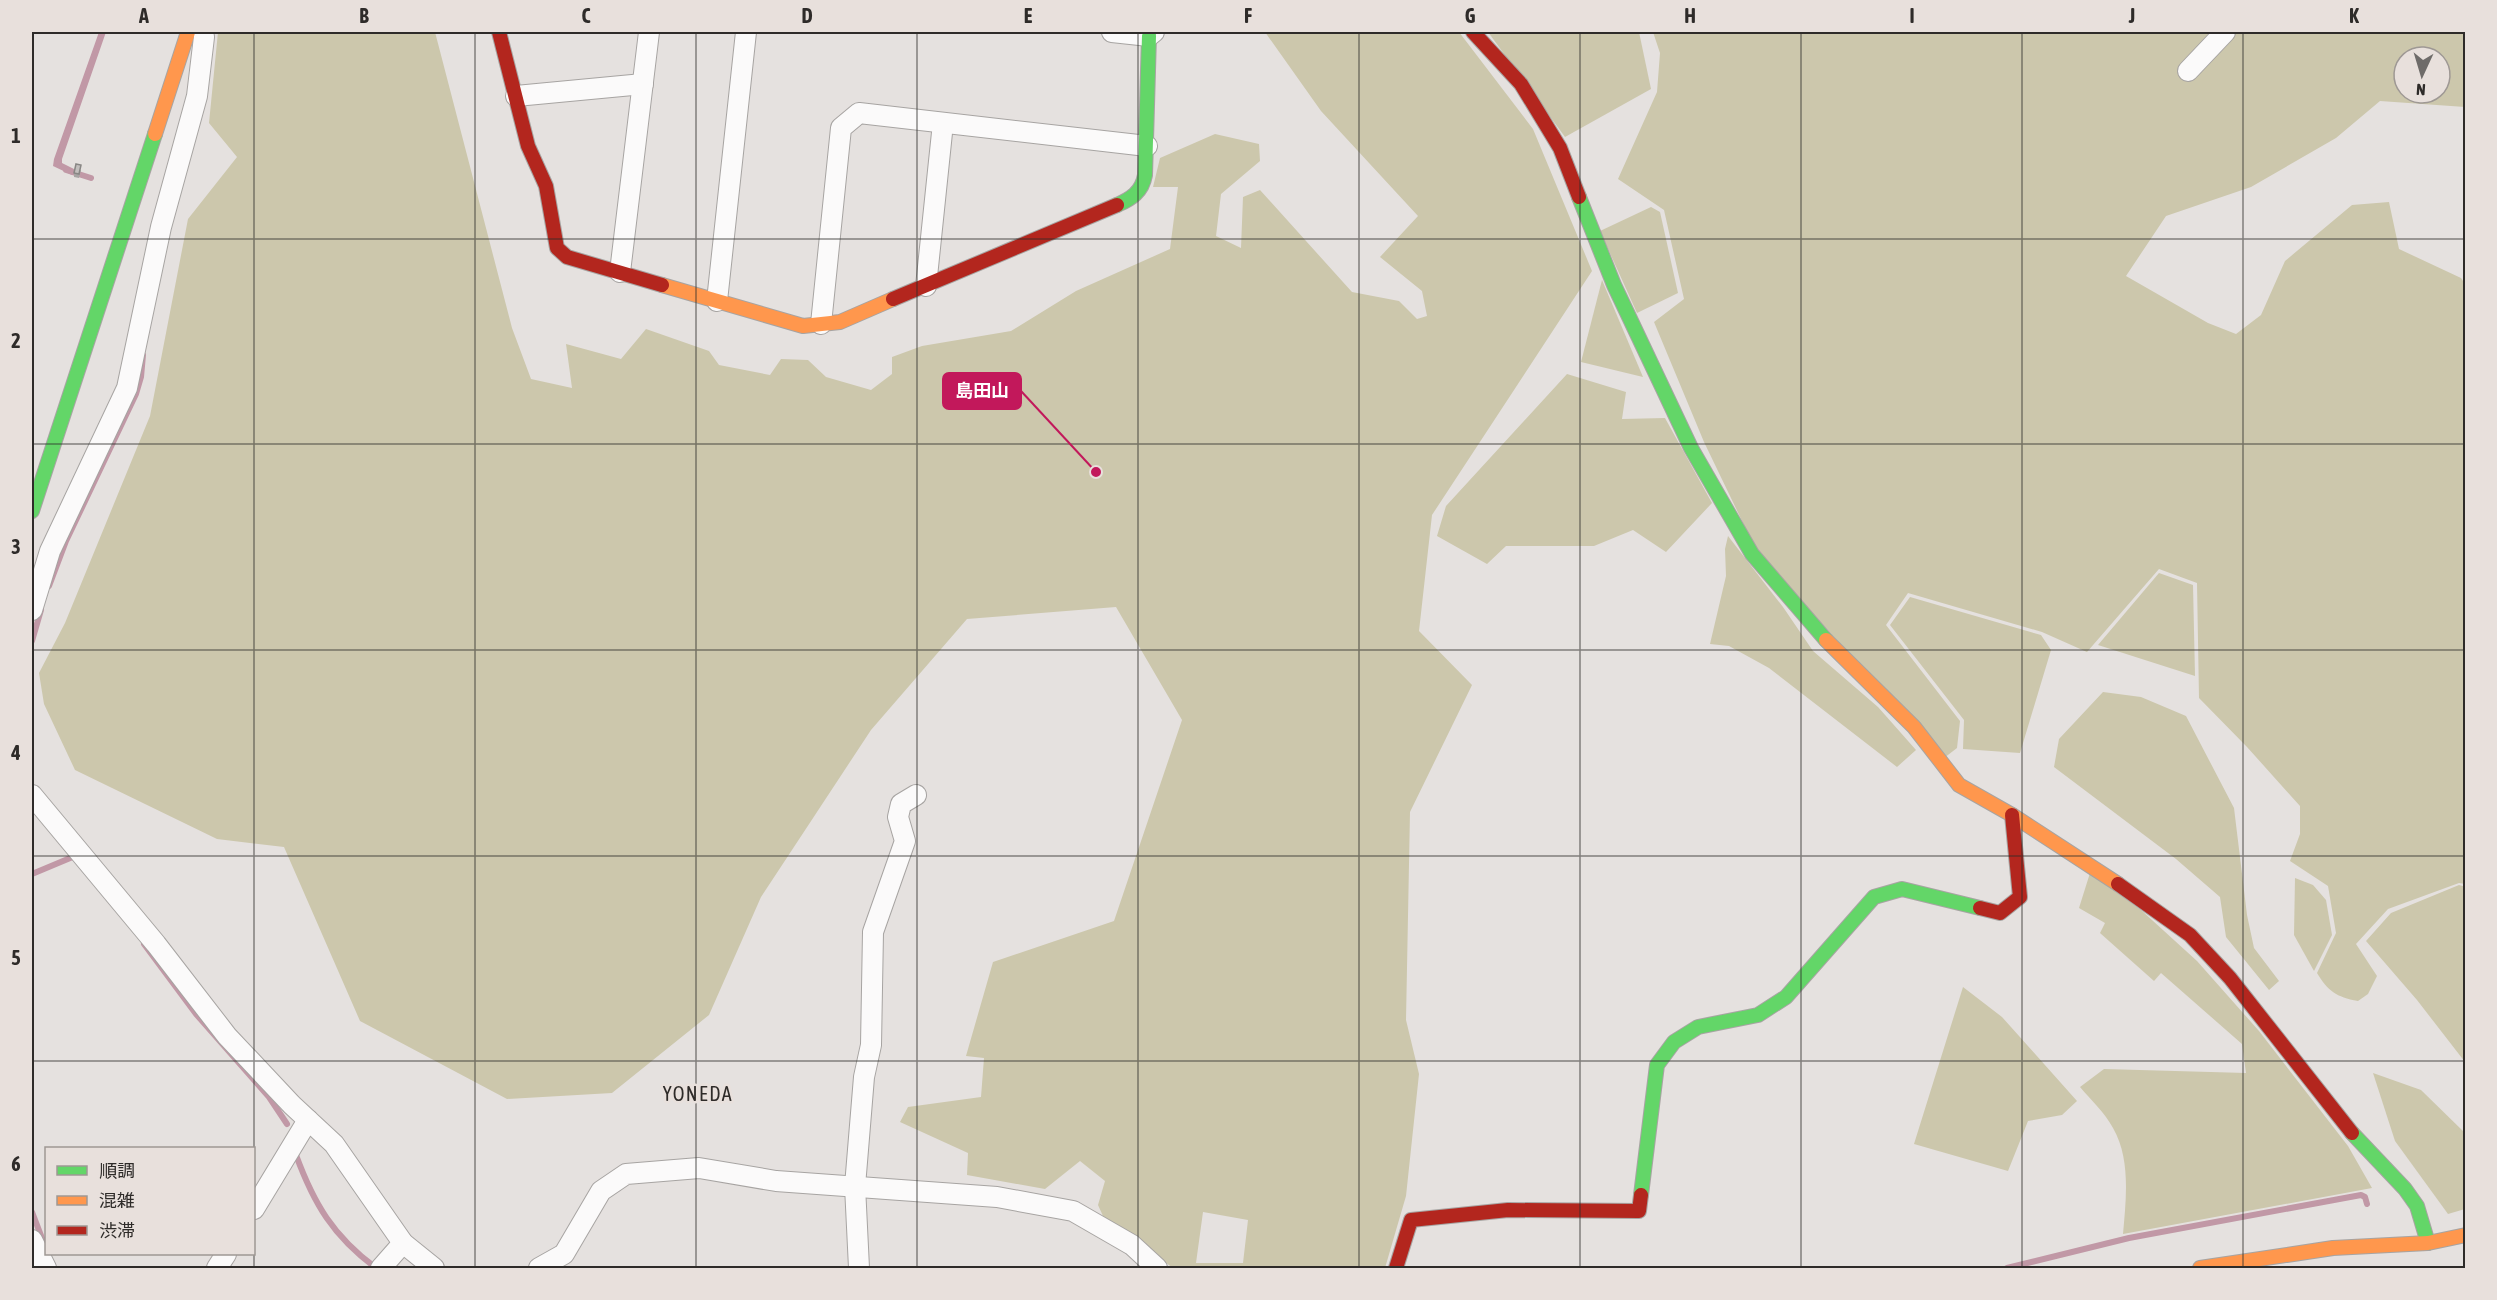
<svg xmlns="http://www.w3.org/2000/svg" width="2497" height="1300" font-family="'Asap Condensed','Noto Sans JP',sans-serif">
<style>
.green{fill:#ccc7ac;fill-rule:evenodd}
.water{fill:#c198a6}
.lines{fill:none;stroke-linecap:round;stroke-linejoin:round}
.stream{stroke:#c198a6;stroke-width:6}
.street-casing{stroke:#a7a4a2;stroke-width:22}
.fast-casing{stroke:#a7a4a2;stroke-width:16}
.slow-casing{stroke:#a7a4a2;stroke-width:16}
.jam-casing{stroke:#a7a4a2;stroke-width:16}
.street{stroke:#fbfafa;stroke-width:20}
.fast{stroke:#63d668;stroke-width:14}
.slow{stroke:#ff974d;stroke-width:14}
.jam{stroke:#b3261e;stroke-width:14}
.wall{fill:#a7a4a3}
.building{fill:#c2bfbd;stroke:#888684;stroke-width:1.5}
.grid{fill:none;stroke:#2e2b29;stroke-width:1.5;stroke-opacity:0.55}
.labels{text-anchor:middle;dominant-baseline:central;stroke-width:5;stroke-linejoin:round;paint-order:stroke}
.quarter-label{font-size:20px;letter-spacing:1.5px;fill:#2e2b29;stroke:#e8e0dc}
.leader{fill:none;stroke:#c2185b;stroke-width:2}
.callout-dot{fill:#c2185b;stroke:#e8e0dc;stroke-width:2}
.callout{fill:#c2185b;stroke:#c2185b;stroke-width:2}
.callout-label{font-size:18px;text-anchor:middle;font-weight:bold;fill:#fff}
.neatline{fill:none;stroke:#2e2b29;stroke-width:2}
.grid-label{font-size:20px;text-anchor:middle;font-weight:bold;fill:#2e2b29}
</style>
<rect width="100%" height="100%" fill="#e5e1df"/>
<g class="green">
<path d="M 218,32 L 435,32 L 512,328 L 531,379 L 572,388 L 566,344 L 621,359 L 646,329 L 709,351 L 719,365 L 770,375 L 781,359 L 808,360 L 826,377 L 871,390 L 892,374 L 892,357 L 922,346 L 1011,331 L 1076,291 L 1170,249 L 1178,187 L 1153,187 L 1160,158 L 1215,134 L 1259,144 L 1260,161 L 1221,194 L 1216,236 L 1241,248 L 1243,197 L 1260,190 L 1352,292 L 1399,301 L 1417,319 L 1427,316 L 1422,291 L 1380,257 L 1418,216 L 1321,111 L 1265,32 L 1459,32 L 1533,129 L 1592,271 L 1432,515 L 1419,631 L 1472,685 L 1410,812 L 1406,1020 L 1419,1074 L 1406,1196 L 1385,1268 L 1173,1268 L 1103,1216 L 1098,1205 L 1105,1181 L 1080,1161 L 1045,1189 L 967,1175 L 968,1153 L 900,1122 L 908,1107 L 981,1097 L 984,1058 L 966,1056 L 993,962 L 1114,921 L 1182,720 L 1116,607 L 967,619 L 871,730 L 761,897 L 709,1015 L 612,1093 L 507,1099 L 360,1021 L 284,847 L 217,839 L 75,770 L 44,704 L 39,673 L 65,623 L 150,416 L 188,219 L 237,157 L 209,123 ZM 1203,1212 L 1248,1220 L 1243,1263 L 1196,1263 Z"/>
<path d="M 1488,32 L 1639,32 L 1651,89 L 1565,137 Z"/>
<path d="M 1653,32 L 2465,32 L 2465,107 L 2380,101 L 2336,138 L 2251,187 L 2166,216 L 2126,276 L 2208,323 L 2236,334 L 2261,315 L 2285,261 L 2352,205 L 2389,202 L 2399,249 L 2461,278 L 2465,284 L 2465,884 L 2459,883 L 2388,909 L 2356,944 L 2377,976 L 2368,994 L 2358,1001 C 2336,997 2328,991 2317,973 L 2336,933 L 2328,886 L 2290,861 L 2300,834 L 2300,806 L 2247,747 L 2199,698 L 2197,583 L 2159,569 L 2087,652 L 2042,632 L 1908,593 L 1886,625 L 1960,721 L 1957,748 L 1944,758 L 1757,552 L 1704,442 L 1654,322 L 1684,299 L 1664,210 L 1618,179 L 1657,92 L 1660,53 ZM 2404,57 L 2440,57 L 2440,93 L 2404,93 Z"/>
<path d="M 1651,207 L 1660,212 L 1678,293 L 1637,313 L 1600,231 Z"/>
<path d="M 1602,280 L 1643,377 L 1581,362 Z"/>
<path d="M 1567,374 L 1626,392 L 1622,419 L 1665,418 L 1712,503 L 1666,552 L 1633,530 L 1594,546 L 1506,546 L 1487,564 L 1437,536 L 1446,506 Z"/>
<path d="M 1728,536 L 1783,607 L 1813,651 L 1878,707 L 1916,750 L 1897,767 L 1769,668 L 1729,646 L 1710,644 L 1726,576 L 1725,549 Z"/>
<path d="M 2159,573 L 2193,585 L 2195,676 L 2098,645 Z"/>
<path d="M 1910,597 L 2041,635 L 2051,650 L 2020,753 L 1963,749 L 1964,720 L 1890,625 Z"/>
<path d="M 2103,692 L 2141,697 L 2186,716 L 2234,808 L 2247,915 L 2254,948 L 2279,981 L 2269,990 L 2226,937 L 2220,897 L 2176,859 L 2054,767 L 2059,739 Z"/>
<path d="M 2090,873 L 2141,910 L 2197,961 L 2259,1031 L 2348,1146 L 2372,1188 L 2123,1234 C 2126,1200 2131,1159 2113,1128 C 2105,1113 2091,1100 2080,1087 L 2104,1069 L 2246,1073 L 2242,1044 L 2161,973 L 2154,981 L 2100,933 L 2105,923 L 2079,908 Z"/>
<path d="M 2295,878 L 2313,885 L 2326,900 L 2332,935 L 2314,971 L 2294,935 Z"/>
<path d="M 2459,885 L 2466,887 L 2465,1062 L 2417,1000 L 2366,941 L 2391,913 Z"/>
<path d="M 1963,987 L 2002,1017 L 2077,1101 L 2062,1115 L 2028,1121 L 2008,1171 L 1914,1144 Z"/>
<path d="M 2373,1073 L 2421,1090 L 2465,1133 L 2465,1209 L 2448,1214 L 2395,1141 Z"/>
</g>
<path class="water" d="M 99,32 L 106,32 L 62,159 L 62,163 L 74,169 L 72,175 L 53,166 L 54,159 Z"/>
<g class="lines">
<g class="stream">
<path d="M 66,170 L 91,178"/>
<path d="M 49,586 L 66,541 L 136,394 L 141,377 L 143,355"/>
<path d="M 32,641 L 41,610"/>
<path d="M 32,874 L 75,856"/>
<path d="M 144,944 L 196,1014 L 269,1097 L 287,1124"/>
<path d="M 296,1155 C 314,1204 333,1236 376,1268"/>
<path d="M 32,1212 L 45,1246"/>
<path d="M 2007,1268 L 2129,1238 L 2361,1195 L 2365,1197 L 2367,1204"/>
</g>
<g class="street-casing">
<g id="street">
<path d="M 1112,32 L 1149,36 L 1154,32"/>
<path d="M 2188,71 L 2225,32"/>
<path d="M 516,96 L 643,84"/>
<path d="M 620,272 L 649,32"/>
<path d="M 926,286 L 943,123"/>
<path d="M 717,301 L 746,32"/>
<path d="M 821,324 L 841,128 L 859,113 L 1147,146"/>
<path d="M 32,610 L 50,551 L 127,388 L 161,227 L 197,96 L 204,37 L 203,32"/>
<path d="M 32,795 L 156,944 L 227,1036 L 292,1105 L 334,1144 L 403,1243 L 434,1268"/>
<path d="M 254,1209 L 308,1120"/>
<path d="M 32,1240 L 46,1268"/>
<path d="M 217,1268 L 226,1254"/>
<path d="M 381,1268 L 403,1243"/>
<path d="M 539,1268 L 564,1254 L 601,1191 L 626,1174 L 699,1168 L 776,1181 L 997,1197 L 1073,1211 L 1132,1245 L 1157,1268"/>
<path d="M 859,1268 L 855,1186 L 864,1077 L 871,1045 L 873,932 L 905,841 L 898,817 L 901,804 L 916,795"/>
</g>
</g>
<g class="fast-casing">
<g id="fast">
<path d="M 1579,197 L 1614,285 L 1691,448 L 1752,554 L 1826,640"/>
<path d="M 1117,205 C 1131,199 1142,192 1145,175 L 1149,36"/>
<path d="M 32,511 L 155,134"/>
<path d="M 2352,1133 L 2405,1189 L 2417,1206 L 2428,1243"/>
<path d="M 1641,1195 L 1657,1065 L 1674,1042 L 1698,1027 L 1758,1015 L 1786,997 L 1874,897 L 1902,889 L 1980,908"/>
</g>
</g>
<g class="slow-casing">
<g id="slow">
<path d="M 155,134 L 188,32"/>
<path d="M 662,285 L 803,326 L 840,322 L 893,299"/>
<path d="M 1826,640 L 1914,727 L 1959,785 L 2012,815 L 2118,884"/>
<path d="M 2200,1268 L 2333,1248 L 2428,1243 L 2466,1235"/>
</g>
</g>
<g class="jam-casing">
<g id="jam">
<path d="M 499,32 L 528,146 L 546,186 L 557,248 L 567,257 L 662,285"/>
<path d="M 1473,32 L 1521,84 L 1560,148 L 1579,197"/>
<path d="M 893,299 L 1117,205"/>
<path d="M 2118,884 L 2190,935 L 2230,978 L 2352,1133"/>
<path d="M 1980,908 L 2000,913 L 2020,897 L 2012,815"/>
<path d="M 1396,1268 L 1411,1220 L 1508,1210 L 1639,1211 L 1641,1195"/>
</g>
</g>
<use href="#street" class="street"/>
<use href="#fast" class="fast"/>
<use href="#slow" class="slow"/>
<use href="#jam" class="jam"/>
</g>
<path class="wall" d="M 81,170 L 79,178 L 74,177 L 74,173 Z"/>
<path class="building" d="M 76,164 L 81,165 L 79,174 L 74,173 Z"/>
<path class="grid" d="M 254,32 L 254,1268M 475,32 L 475,1268M 696,32 L 696,1268M 917,32 L 917,1268M 1138,32 L 1138,1268M 1359,32 L 1359,1268M 1580,32 L 1580,1268M 1801,32 L 1801,1268M 2022,32 L 2022,1268M 2243,32 L 2243,1268M 32,239 L 2466,239M 32,444 L 2466,444M 32,650 L 2466,650M 32,856 L 2466,856M 32,1061 L 2466,1061"/>
<g class="labels">
<g class="quarter-label">
<text x="698" y="1093">YONEDA</text>
</g>
</g>
<path class="leader" d="M1096 472L1021 391"/>
<circle class="callout-dot" cx="1096" cy="472" r="6"/>
<rect class="callout" x="943" y="373" width="78" height="36" rx="6"/>
<g class="callout-label">
<text x="982" y="397">島田山</text>
</g>
<rect width="2497" height="1300" fill="none" stroke="#e8e0dc" stroke-width="66"/>
<rect x="45" y="1147" width="210" height="108" fill="#e8e0dc" stroke="#9e9894" stroke-width="1.5"/>
<rect x="57" y="1166" width="30" height="9" fill="#63d668" stroke="#9e9894" stroke-width="1.5"/>
<text x="99" y="1177" font-size="18" fill="#2e2b29">順調</text>
<rect x="57" y="1196" width="30" height="9" fill="#ff974d" stroke="#9e9894" stroke-width="1.5"/>
<text x="99" y="1207" font-size="18" fill="#2e2b29">混雑</text>
<rect x="57" y="1226" width="30" height="9" fill="#b3261e" stroke="#9e9894" stroke-width="1.5"/>
<text x="99" y="1237" font-size="18" fill="#2e2b29">渋滞</text>
<g transform="translate(2422 75) rotate(184)"><circle r="28" fill="#e8e0dc" stroke="#9e9894" stroke-width="1.5"/>
<path d="M0-4.5L10 22L0 15L-10 22Z" fill="#6e6b69"/>
<text y="-9" font-size="16" font-weight="bold" text-anchor="middle" fill="#2e2b29">N</text>
</g>
<rect x="33" y="33" width="2431" height="1234" class="neatline"/>
<g class="grid-label">
<text x="144" y="23">A</text>
<text x="364" y="23">B</text>
<text x="586" y="23">C</text>
<text x="807" y="23">D</text>
<text x="1028" y="23">E</text>
<text x="1248" y="23">F</text>
<text x="1470" y="23">G</text>
<text x="1690" y="23">H</text>
<text x="1912" y="23">I</text>
<text x="2132" y="23">J</text>
<text x="2354" y="23">K</text>
<text x="16" y="143">1</text>
<text x="16" y="348">2</text>
<text x="16" y="554">3</text>
<text x="16" y="760">4</text>
<text x="16" y="965">5</text>
<text x="16" y="1171">6</text>
</g>
</svg>
